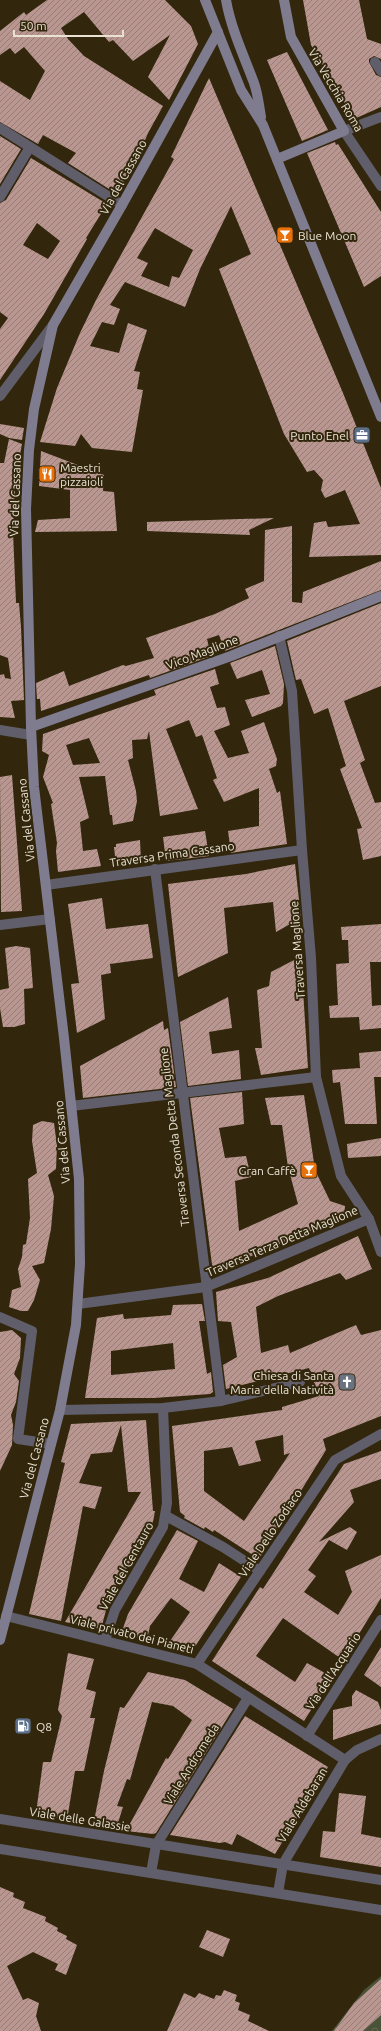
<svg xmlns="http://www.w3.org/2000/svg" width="381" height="2031" font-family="Ubuntu,sans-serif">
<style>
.park{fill:url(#park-crowns)}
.building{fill:url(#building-hatch);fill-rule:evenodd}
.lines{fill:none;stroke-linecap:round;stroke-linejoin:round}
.street{stroke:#605e6a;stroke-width:10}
.secondary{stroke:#807c8f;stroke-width:10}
.labels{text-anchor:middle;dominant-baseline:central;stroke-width:4;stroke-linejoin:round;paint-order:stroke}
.street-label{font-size:12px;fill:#e9e2d3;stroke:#32270d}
.poi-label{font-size:12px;fill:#e9e2d3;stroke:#32270d;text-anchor:start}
</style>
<defs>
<pattern id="park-crowns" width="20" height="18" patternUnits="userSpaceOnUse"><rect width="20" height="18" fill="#4a5337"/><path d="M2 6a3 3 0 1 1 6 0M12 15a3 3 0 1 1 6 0" fill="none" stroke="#646b53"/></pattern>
<pattern id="building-hatch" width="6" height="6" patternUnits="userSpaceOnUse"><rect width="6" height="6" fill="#b99690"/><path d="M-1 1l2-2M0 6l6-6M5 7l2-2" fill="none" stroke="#967d78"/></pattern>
</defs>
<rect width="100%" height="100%" fill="#32270d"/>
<path class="park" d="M 381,1976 L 381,2031 L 332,2031 L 364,1990 Z"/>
<g class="building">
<path d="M 47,0 L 165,0 L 191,26 L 198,44 L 169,100 L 148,77 L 170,35 L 133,61 L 113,40 L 109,42 L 84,12 L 61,28 L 68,39 L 84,56 L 163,106 L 148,133 L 138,157 L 117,194 L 68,163 L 76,153 L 43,135 L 38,144 L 0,122 L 0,81 L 30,100 L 45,71 L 24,47 L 15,54 L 10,48 L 0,55 L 0,31 L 24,12 L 26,15 Z"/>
<path d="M 303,0 L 359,0 L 367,39 L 381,44 L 381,59 L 374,56 L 369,59 L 369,62 L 376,75 L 381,77 L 381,107 L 354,119 L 311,45 Z"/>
<path d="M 287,52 L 328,130 L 302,141 L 267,60 Z"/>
<path d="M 209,78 L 343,393 L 381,488 L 381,555 L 309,557 L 314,523 L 326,521 L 328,527 L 360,524 L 345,490 L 325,498 L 321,490 L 323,480 L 314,470 L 307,472 L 284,434 L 219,269 L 251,254 L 231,206 L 200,269 L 185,307 L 125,282 L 110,305 L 120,309 L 114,325 L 102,322 L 90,346 L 119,353 L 128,323 L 147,330 L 134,371 L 140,372 L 137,389 L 143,390 L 132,452 L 92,448 L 81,434 L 75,446 L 40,442 L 57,388 L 80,333 L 96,300 L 174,159 L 171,157 ZM 155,228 L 193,250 L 179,278 L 172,276 L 169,287 L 141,276 L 148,263 L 137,258 Z"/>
<path d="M 0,136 L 21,149 L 0,184 Z"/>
<path d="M 335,142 L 336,145 L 338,144 L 381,212 L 381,276 L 364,287 L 307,153 Z"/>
<path d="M 31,158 L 107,204 L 86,238 L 87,239 L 44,314 L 0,380 L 0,329 L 8,318 L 0,312 L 0,203 L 6,200 ZM 37,223 L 60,241 L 48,259 L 23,245 Z"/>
<path d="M 0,424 L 24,428 L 22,440 L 9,438 L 0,434 Z"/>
<path d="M 9,439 L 22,444 L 13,491 L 15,491 L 13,532 L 16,603 L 19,603 L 21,627 L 24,700 L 11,701 L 15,718 L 0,717 L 0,675 L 4,674 L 5,678 L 11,679 L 8,658 L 0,655 L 0,463 L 4,463 Z"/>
<path d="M 41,451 L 104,475 L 103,491 L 114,492 L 117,531 L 35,532 L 38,520 L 70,518 L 70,490 L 39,486 Z"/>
<path d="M 274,518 L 249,530 L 250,535 L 147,531 L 147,522 Z"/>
<path d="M 292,526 L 292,602 L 302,603 L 303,592 L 381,561 L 381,590 L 225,651 L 219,635 L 207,639 L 211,656 L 150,678 L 149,675 L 41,711 L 40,699 L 37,699 L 36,683 L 64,671 L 69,686 L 123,665 L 126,666 L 154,658 L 146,638 L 215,614 L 249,598 L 245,589 L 264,581 L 265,530 Z"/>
<path d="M 381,603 L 381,686 L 344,701 L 365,760 L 360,763 L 375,803 L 381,802 L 381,856 L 363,860 L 357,829 L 362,828 L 340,769 L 346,766 L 328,708 L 314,714 L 301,679 L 296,680 L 287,641 Z"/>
<path d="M 275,646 L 284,684 L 283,703 L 281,706 L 252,717 L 245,700 L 270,694 L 262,670 L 237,679 L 230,663 Z"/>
<path d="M 215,669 L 219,684 L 210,687 L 217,708 L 225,707 L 230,725 L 214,731 L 228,758 L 249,753 L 241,731 L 264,722 L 277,759 L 276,766 L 269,769 L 277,793 L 280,791 L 287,844 L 231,853 L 228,831 L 259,826 L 259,788 L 224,802 L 213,780 L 217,778 L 202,735 L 196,737 L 189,720 L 166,729 L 198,809 L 160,816 L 149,731 L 147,739 L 132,740 L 133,758 L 128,760 L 136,791 L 137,801 L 133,821 L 113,825 L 112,815 L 110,815 L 105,776 L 79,777 L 89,818 L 80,822 L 83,851 L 97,849 L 101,866 L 58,872 L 56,851 L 57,843 L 51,804 L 53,803 L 43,777 L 49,755 L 42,751 L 43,734 L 156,695 L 154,690 ZM 89,738 L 100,763 L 73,765 L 66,745 Z"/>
<path d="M 12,775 L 22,911 L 1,912 L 0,777 Z"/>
<path d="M 205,831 L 209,856 L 166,861 L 163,837 Z"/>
<path d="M 140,840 L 141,862 L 116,865 L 114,847 L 116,847 L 116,844 Z"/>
<path d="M 295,864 L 301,918 L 276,932 L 273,902 L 224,908 L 228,953 L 178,977 L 168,884 L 246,874 Z"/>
<path d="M 102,898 L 106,929 L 148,924 L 153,958 L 110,964 L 111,973 L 101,975 L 105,1019 L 77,1033 L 71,984 L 79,983 L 68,904 Z"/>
<path d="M 381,924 L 381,962 L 370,962 L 372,1006 L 381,1005 L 381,1028 L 360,1030 L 359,1017 L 330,1018 L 329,1006 L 338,1005 L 336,964 L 349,963 L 348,940 L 342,940 L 341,927 Z"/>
<path d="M 16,946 L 30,948 L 33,988 L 24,989 L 25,1024 L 14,1027 L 3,1027 L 0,1008 L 0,990 L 9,988 L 5,948 Z"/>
<path d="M 296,959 L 302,974 L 308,1068 L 261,1075 L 255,1048 L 262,1048 L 257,990 L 269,986 L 271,972 Z"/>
<path d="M 228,997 L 232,1028 L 209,1032 L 212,1054 L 239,1050 L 241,1079 L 188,1086 L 180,1022 Z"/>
<path d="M 163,1021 L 164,1030 L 168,1028 L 176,1087 L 83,1098 L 80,1066 Z"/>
<path d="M 381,1051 L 381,1077 L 374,1077 L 377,1124 L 345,1124 L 340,1082 L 333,1083 L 332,1070 L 360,1068 L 359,1053 Z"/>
<path d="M 242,1092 L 244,1124 L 219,1128 L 225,1158 L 246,1156 L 251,1177 L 235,1181 L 239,1231 L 298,1204 L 288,1167 L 282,1125 L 271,1125 L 265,1098 L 304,1095 L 315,1170 L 330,1201 L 345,1206 L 344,1217 L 213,1272 L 190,1098 Z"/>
<path d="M 42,1121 L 54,1123 L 57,1146 L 56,1169 L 48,1175 L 54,1196 L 51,1229 L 44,1263 L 32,1266 L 40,1280 L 34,1300 L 28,1311 L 21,1311 L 9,1307 L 12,1290 L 21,1287 L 18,1269 L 22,1257 L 23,1245 L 26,1244 L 30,1218 L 28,1179 L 37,1173 L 32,1141 L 33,1125 Z"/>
<path d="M 381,1138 L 381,1156 L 348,1158 L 347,1144 Z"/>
<path d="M 358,1236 L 372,1269 L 346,1280 L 340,1273 L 278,1296 L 256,1307 L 261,1353 L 288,1345 L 290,1353 L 356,1325 L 361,1335 L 381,1330 L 381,1416 L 323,1439 L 326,1450 L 259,1559 L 214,1530 L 213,1532 L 205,1527 L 204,1529 L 184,1518 L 185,1516 L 180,1512 L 172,1426 L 282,1410 L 282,1407 L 319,1396 L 309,1368 L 226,1389 L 223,1365 L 237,1357 L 231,1322 L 218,1321 L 216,1292 L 268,1278 ZM 283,1435 L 284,1455 L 290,1453 L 244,1521 L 204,1491 L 204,1451 L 232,1447 L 239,1466 L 261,1461 L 255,1441 Z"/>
<path d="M 202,1304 L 205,1321 L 199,1321 L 207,1374 L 211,1372 L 213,1392 L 210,1394 L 154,1398 L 85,1398 L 97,1318 L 123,1314 L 124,1319 L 171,1315 L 173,1305 ZM 173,1343 L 175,1369 L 111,1375 L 111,1351 Z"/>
<path d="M 12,1330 L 21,1338 L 20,1358 L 14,1374 L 19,1381 L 16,1402 L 11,1415 L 13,1425 L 12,1445 L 0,1471 L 0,1332 Z"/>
<path d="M 146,1420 L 153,1511 L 155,1511 L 153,1522 L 109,1599 L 101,1629 L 65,1622 L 141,1492 L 128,1492 L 121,1425 L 112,1452 L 91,1454 L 79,1483 L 102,1487 L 95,1509 L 83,1506 L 61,1621 L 29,1614 L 65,1463 L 61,1462 L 71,1424 Z"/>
<path d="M 381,1451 L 381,1479 L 350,1490 L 354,1502 L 319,1542 L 350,1527 L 357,1532 L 347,1550 L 329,1540 L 308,1570 L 316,1576 L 304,1592 L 338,1615 L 352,1592 L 345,1571 L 381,1555 L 381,1598 L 343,1660 L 283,1618 L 256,1656 L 295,1682 L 307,1663 L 332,1677 L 304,1721 L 212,1661 L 260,1587 L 263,1589 L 344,1464 Z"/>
<path d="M 177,1530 L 198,1541 L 179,1579 L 204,1592 L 219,1563 L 241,1577 L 192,1651 L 168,1644 L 190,1612 L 171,1598 L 150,1626 L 147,1640 L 121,1634 L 128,1614 Z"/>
<path d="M 381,1647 L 381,1687 L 364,1675 Z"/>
<path d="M 68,1653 L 94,1659 L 86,1689 L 96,1692 L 90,1718 L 95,1718 L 84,1771 L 75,1771 L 67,1820 L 36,1813 L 43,1762 L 51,1762 L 62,1716 L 58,1710 Z"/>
<path d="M 148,1672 L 185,1680 L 233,1709 L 156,1833 L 153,1834 L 126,1831 L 166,1758 L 168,1759 L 192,1720 L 173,1706 L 152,1702 L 130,1780 L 127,1779 L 117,1806 L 123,1807 L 116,1829 L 93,1826 L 104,1771 L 120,1707 L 124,1708 Z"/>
<path d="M 356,1690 L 378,1702 L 381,1710 L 381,1724 L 333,1740 L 333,1710 L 352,1706 L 352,1696 Z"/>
<path d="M 245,1716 L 328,1767 L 275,1854 L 237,1834 L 232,1845 L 225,1842 L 220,1843 L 170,1835 Z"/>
<path d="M 339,1793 L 366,1796 L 361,1834 L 381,1838 L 381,1867 L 320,1857 L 323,1831 L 335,1832 Z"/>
<path d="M 0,1887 L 14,1893 L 13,1897 L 25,1902 L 23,1908 L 46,1917 L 45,1921 L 58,1928 L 57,1931 L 67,1936 L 66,1939 L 77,1945 L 66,1975 L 55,1970 L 58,1964 L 33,1952 L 7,1966 L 23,2000 L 28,1998 L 39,2003 L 36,2016 L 41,2031 L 0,2031 Z"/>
<path d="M 207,1930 L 230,1939 L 223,1957 L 199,1947 Z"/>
<path d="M 381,1979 L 381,2015 L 363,2031 L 334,2031 L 354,2003 Z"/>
<path d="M 224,1990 L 237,1995 L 235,2001 L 240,2003 L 238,2010 L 250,2015 L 248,2021 L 269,2031 L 167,2031 L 184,1993 L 195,1998 L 199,1993 L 214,1999 L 216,1995 L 221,1996 Z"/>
</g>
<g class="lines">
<g class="street">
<path d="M 375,62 L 381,71"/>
<path d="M 381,117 L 344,131 L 381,186"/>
<path d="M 0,128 L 122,205"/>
<path d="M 0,197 L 30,147"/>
<path d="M 0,396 L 53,325"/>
<path d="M 279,636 L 292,691 L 302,850 L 311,958 L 316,1077 L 341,1176 L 369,1219 L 381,1252"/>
<path d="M 0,730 L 31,735"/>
<path d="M 155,869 L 221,1401"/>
<path d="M 46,885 L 302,850"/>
<path d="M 0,925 L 50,919"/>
<path d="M 71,1106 L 316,1077"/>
<path d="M 78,1304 L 206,1287 L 369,1219"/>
<path d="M 0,1317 L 32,1331 L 18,1439 L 51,1444"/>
<path d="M 60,1410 L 163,1408 L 221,1401 L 300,1382"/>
<path d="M 166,1516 L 223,1547 L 260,1571"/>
<path d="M 6,1616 L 197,1664 L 345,1760"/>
<path d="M 105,1640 L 115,1610 L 163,1527 L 167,1503 L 163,1408"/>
<path d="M 197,1664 L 335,1460 L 381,1434"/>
<path d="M 307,1736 L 381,1620"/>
<path d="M 0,1819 L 381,1880"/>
<path d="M 0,1849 L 381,1910"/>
<path d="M 151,1873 L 156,1845 L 248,1698"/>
<path d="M 278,1893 L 283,1864 L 345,1760 L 357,1750 L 381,1739"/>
</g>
<g class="secondary">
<path d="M 205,0 L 241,90 L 263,125 L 381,417"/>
<path d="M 226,0 C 231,29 244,56 254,83 C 258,94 259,106 261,117"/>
<path d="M 277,159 L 344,131 L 291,37 L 284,0"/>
<path d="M 31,727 L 231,656 L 381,596"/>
<path d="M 0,1640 L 60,1410 L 76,1325 L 80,1264 L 79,1179 L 64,1038 L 34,787 L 31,727 L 26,509 L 29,450 L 34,409 L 53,325 L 122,205 L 218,32"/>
</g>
</g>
<defs>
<g id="bar-square" transform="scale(0.9)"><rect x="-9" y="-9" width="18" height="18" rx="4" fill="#e8710a" stroke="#32270d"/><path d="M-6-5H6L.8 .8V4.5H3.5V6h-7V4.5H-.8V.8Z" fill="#fff"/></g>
<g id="office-square" transform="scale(0.9)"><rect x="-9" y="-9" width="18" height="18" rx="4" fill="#5c6f8a" stroke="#32270d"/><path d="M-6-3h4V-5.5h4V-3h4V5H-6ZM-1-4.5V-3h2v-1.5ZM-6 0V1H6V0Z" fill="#fff"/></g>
<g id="restaurant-square" transform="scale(0.9)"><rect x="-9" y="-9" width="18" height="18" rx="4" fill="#e8710a" stroke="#32270d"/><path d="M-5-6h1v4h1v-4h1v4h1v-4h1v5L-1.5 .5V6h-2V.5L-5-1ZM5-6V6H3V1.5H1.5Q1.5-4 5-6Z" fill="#fff"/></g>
<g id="church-square" transform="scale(0.9)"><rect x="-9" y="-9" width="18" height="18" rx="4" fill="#6b7280" stroke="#32270d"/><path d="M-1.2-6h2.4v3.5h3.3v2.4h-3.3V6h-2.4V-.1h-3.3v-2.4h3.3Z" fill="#fff"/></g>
<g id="fuel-square" transform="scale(0.9)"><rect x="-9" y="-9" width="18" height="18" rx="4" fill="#5c6f8a" stroke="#32270d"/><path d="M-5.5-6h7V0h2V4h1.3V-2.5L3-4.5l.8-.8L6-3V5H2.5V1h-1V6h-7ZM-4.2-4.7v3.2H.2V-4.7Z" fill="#fff"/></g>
</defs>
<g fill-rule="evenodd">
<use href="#bar-square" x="285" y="235"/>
<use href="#office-square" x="362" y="435"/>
<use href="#restaurant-square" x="47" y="474"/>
<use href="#bar-square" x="309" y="1170"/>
<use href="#church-square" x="347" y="1382"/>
<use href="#fuel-square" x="23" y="1726"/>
</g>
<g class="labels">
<g class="street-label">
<text transform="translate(336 90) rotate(59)">Via Vecchia Roma</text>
<text transform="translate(123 177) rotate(-61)">Via del Cassano</text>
<text transform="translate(15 495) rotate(-88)">Via del Cassano</text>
<text transform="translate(202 652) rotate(-21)">Vico Maglione</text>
<text transform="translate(26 820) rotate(-96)">Via del Cassano</text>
<text transform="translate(172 854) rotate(-8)">Traversa Prima Cassano</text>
<text transform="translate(297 950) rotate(-94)">Traversa Maglione</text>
<text transform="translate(174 1137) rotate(-97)">Traversa Seconda Detta Maglione</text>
<text transform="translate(62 1142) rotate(-95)">Via del Cassano</text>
<text transform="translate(282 1241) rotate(-23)">Traversa Terza Detta Maglione</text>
<text transform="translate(34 1458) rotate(-75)">Via del Cassano</text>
<text transform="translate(270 1533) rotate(-56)">Viale Dello Zodiaco</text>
<text transform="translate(126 1566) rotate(-61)">Viale del Centauro</text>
<text transform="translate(132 1634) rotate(14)">Viale privato dei Pianeti</text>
<text transform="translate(333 1671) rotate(-57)">Via dell'Acquario</text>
<text transform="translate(191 1764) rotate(-58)">Viale Andromeda</text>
<text transform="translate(302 1805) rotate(-59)">Viale Aldebaran</text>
<text transform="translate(80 1819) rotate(9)">Viale delle Galassie</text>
</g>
<g class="poi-label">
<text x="298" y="235">Blue Moon</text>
<text x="349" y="435" text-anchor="end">Punto Enel</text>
<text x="60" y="467">Maestri<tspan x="60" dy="14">pizzaioli</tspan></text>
<text x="296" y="1170" text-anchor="end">Gran Caffè</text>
<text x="334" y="1375" text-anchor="end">Chiesa di Santa<tspan x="334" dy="14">Maria della Natività</tspan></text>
<text x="36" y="1726">Q8</text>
</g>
</g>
<path d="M14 30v6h109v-6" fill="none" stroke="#e9e2d3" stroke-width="2"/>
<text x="20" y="30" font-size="12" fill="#e9e2d3" stroke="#32270d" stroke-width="3" paint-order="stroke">50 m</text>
</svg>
